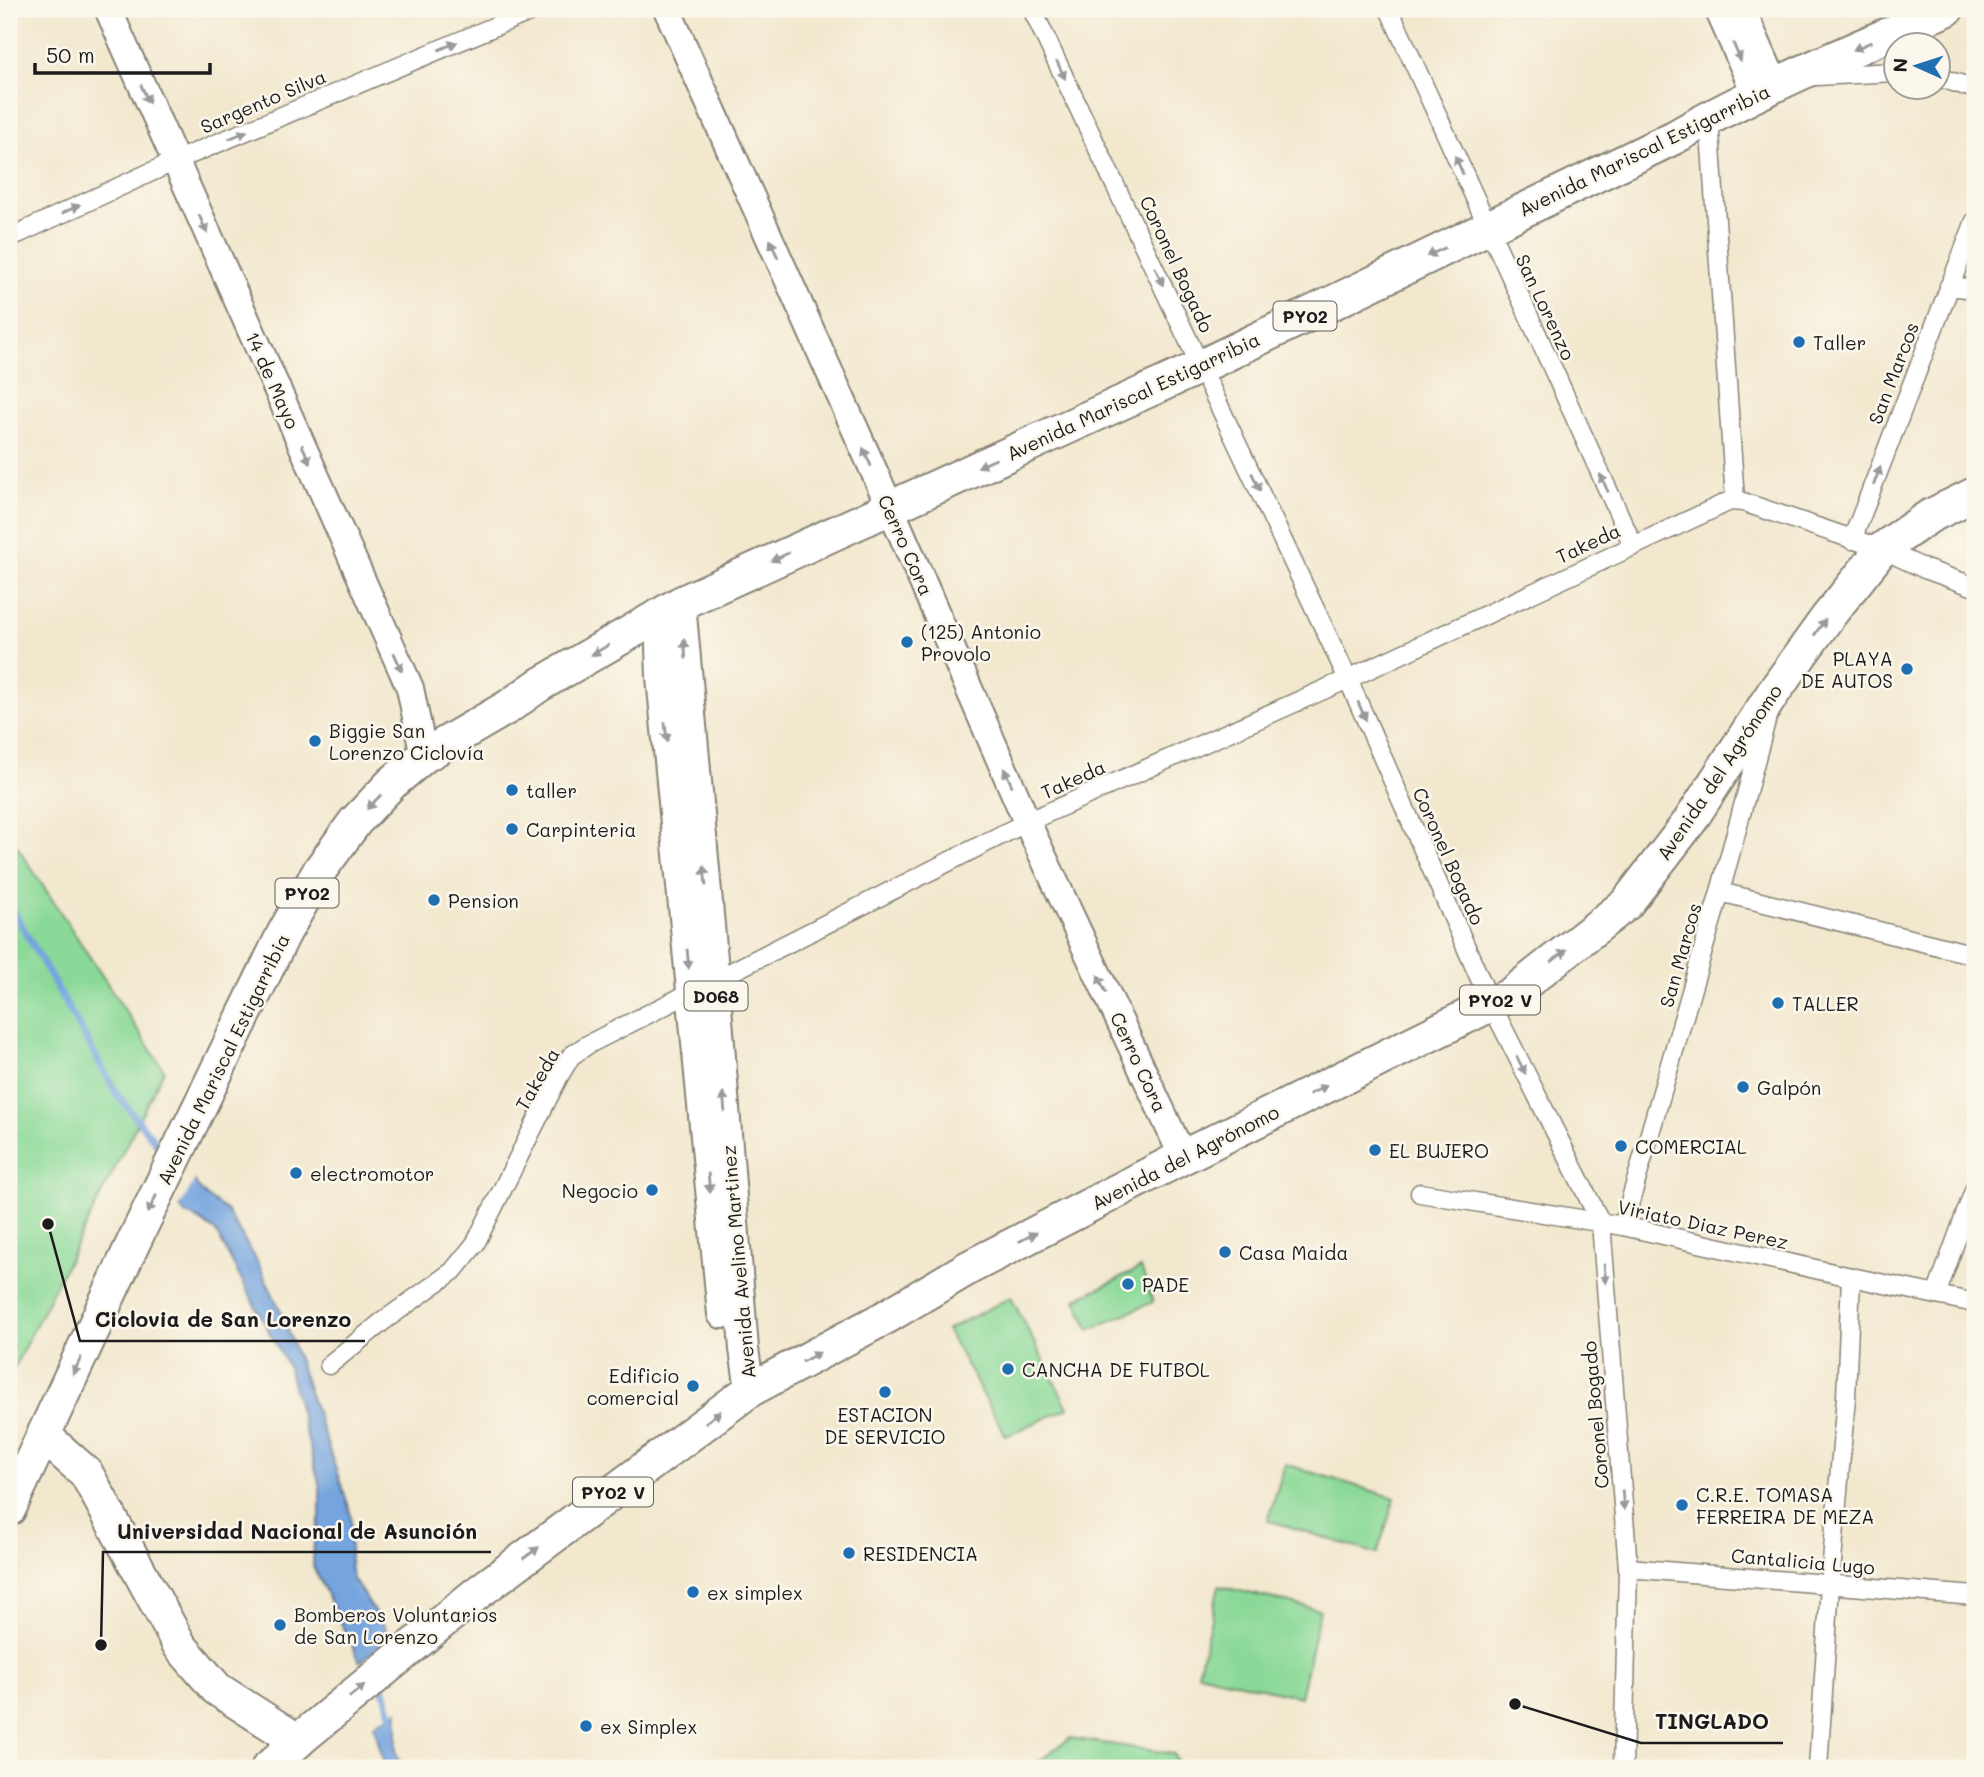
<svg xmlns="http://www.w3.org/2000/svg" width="1984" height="1777" font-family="Mali,sans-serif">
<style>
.green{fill:#8bd998;stroke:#547a5a;stroke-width:2}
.water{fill:#74a4de;stroke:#48607d;stroke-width:2}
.pier{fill:#f2e8ce}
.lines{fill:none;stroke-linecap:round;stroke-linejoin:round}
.stream{stroke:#74a4de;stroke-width:7}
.street-casing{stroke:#878275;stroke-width:21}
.secondary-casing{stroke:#878275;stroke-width:30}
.primary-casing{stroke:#878275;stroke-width:32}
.highway-casing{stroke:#878275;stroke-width:37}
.street{stroke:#fff;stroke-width:18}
.secondary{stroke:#fff;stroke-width:26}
.primary{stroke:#fff;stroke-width:28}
.highway{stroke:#fff;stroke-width:33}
.oneway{fill:#999}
.poi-dot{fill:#1f6fb2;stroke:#fbf7ec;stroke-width:2.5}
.labels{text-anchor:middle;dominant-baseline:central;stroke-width:5;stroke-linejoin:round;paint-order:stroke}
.shield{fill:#fbf7ec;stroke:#5f5e5a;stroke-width:2}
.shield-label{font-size:18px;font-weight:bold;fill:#1c1c1c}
.street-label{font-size:19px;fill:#1c1c1c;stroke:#fbf7ec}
.poi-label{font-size:19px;fill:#1c1c1c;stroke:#fbf7ec;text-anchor:start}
.leader{fill:none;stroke:#1c1c1c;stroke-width:2.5}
.callout-dot{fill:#1c1c1c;stroke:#fbf7ec;stroke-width:2.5}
.callout-label{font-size:21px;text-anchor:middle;font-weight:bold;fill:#1c1c1c;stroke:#fbf7ec;stroke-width:5;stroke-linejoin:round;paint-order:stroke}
</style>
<rect width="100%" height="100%" fill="#fbf7ec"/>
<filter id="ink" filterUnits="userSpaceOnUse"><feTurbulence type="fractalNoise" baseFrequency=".0143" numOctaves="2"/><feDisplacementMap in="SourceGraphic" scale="14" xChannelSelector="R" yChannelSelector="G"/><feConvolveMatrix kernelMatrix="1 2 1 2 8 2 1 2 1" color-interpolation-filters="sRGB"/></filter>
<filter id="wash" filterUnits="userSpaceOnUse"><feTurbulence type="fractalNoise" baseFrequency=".00686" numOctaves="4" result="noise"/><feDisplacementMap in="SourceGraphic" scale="28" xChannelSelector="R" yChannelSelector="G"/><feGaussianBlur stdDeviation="1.57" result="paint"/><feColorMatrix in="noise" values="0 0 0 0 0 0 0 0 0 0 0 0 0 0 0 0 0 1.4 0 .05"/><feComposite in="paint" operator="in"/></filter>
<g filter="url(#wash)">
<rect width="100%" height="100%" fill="#f2e8ce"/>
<g class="green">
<path d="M 9,834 L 164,1070 L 9,1378 Z"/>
<path d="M 1141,1268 L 1153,1302 L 1089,1330 L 1076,1299 Z"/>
<path d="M 1011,1297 L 1068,1408 L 1006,1436 L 947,1330 Z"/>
<path d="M 1285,1464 L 1395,1498 L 1377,1554 L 1268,1520 Z"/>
<path d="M 1219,1586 L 1320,1610 L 1300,1697 L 1198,1673 Z"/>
<path d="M 1070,1738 L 1174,1754 L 1180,1768 L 1030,1768 Z"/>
</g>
<g class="water">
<path d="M 190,1171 L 198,1187 L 206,1196 L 226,1210 L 256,1259 L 283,1316 L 348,1504 C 356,1528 345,1555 353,1579 L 391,1637 L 360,1662 L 313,1566 L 314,1541 L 320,1516 L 320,1486 L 288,1367 L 216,1232 L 200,1220 L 185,1214 L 175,1200 Z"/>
<path d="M 398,1711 L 396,1752 L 401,1768 L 385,1768 L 374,1725 Z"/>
</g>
<path class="pier" d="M 190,1167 L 193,1168 L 197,1176 L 178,1210 L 172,1200 L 188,1168 Z"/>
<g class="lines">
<g class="stream">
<path d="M 9,903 L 117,1094 L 165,1154"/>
<path d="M 382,1684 L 394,1723"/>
</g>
</g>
</g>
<g filter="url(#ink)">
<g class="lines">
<g class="street-casing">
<g id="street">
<path d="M 1032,9 L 1348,679 L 1491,1004 L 1601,1223 L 1628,1568 L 1623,1768"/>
<path d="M 1389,9 L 1633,545"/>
<path d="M 1816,76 L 1896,72"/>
<path d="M 1938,77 L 1975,89"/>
<path d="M 1709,117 L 1735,500"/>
<path d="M 9,238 L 175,161 L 536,9"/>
<path d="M 1949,286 L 1975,289"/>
<path d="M 1852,540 L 1975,221"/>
<path d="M 1720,892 L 1975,955"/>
<path d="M 1420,1193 L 1623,1226 L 1851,1277 L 1975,1303"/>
<path d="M 1623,1226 L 1720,892 L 1766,721"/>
<path d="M 1936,1295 L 1975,1188"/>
<path d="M 329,1365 L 382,1322 L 453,1271 L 475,1244 L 558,1078 L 571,1056 L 587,1045 L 1027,822 L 1348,679 L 1730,501 L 1743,502 L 1882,549 L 1925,569 L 1975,587"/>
<path d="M 1628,1568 L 1975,1596"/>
<path d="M 1818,1768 L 1830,1585 L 1846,1397 L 1851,1277"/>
</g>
</g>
<g class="secondary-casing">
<g id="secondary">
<path d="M 108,9 L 410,688 L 424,756"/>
<path d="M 667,9 L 890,507 L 1027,822 L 1183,1157"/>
<path d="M 1718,9 L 1756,95"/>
<path d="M 1742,9 L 1775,84"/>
</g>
</g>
<g class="primary-casing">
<g id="primary">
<path d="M 681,603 L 715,981 L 744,1349 L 750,1390"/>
<path d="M 659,615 L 661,677 L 722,1314"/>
</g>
</g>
<g class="highway-casing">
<g id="highway">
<path d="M 44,1436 L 86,1473 L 180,1646 L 217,1689 L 298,1741"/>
<path d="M 9,1509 L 136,1237 L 284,933 L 320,870 L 355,822 L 392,783 L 424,756 L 508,707 L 539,685 L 681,603 L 1202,366 L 1675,137 C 1762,87 1855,49 1947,9"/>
<path d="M 268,1768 L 305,1735 L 476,1594 L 750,1390 L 886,1317 L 968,1268 L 1183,1157 L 1510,995 L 1626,904 L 1690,821 L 1773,693 L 1827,618 L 1882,549 L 1930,516 L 1975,494"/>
</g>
</g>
<use href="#street" class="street"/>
<use href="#secondary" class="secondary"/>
<use href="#primary" class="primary"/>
<use href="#highway" class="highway"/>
</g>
<defs><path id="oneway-solid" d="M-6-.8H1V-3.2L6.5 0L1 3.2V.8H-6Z" transform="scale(1.75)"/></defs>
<g class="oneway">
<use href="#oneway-solid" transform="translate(448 46) rotate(-23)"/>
<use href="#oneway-solid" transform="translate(1862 46) rotate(156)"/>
<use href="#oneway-solid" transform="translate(1737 52) rotate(66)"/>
<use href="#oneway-solid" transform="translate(1061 70) rotate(65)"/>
<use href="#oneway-solid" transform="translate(145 94) rotate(66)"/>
<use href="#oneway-solid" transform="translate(238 135) rotate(-23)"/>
<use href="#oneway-solid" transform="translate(1459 165) rotate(-114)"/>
<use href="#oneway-solid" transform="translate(71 209) rotate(-25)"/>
<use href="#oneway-solid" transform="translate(203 224) rotate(66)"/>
<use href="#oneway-solid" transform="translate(774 249) rotate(-114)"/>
<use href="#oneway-solid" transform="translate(1436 252) rotate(154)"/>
<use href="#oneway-solid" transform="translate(1159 276) rotate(65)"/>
<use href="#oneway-solid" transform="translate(306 454) rotate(66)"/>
<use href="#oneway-solid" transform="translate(867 457) rotate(-114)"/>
<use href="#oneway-solid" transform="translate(987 463) rotate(156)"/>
<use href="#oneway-solid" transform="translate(1877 476) rotate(-69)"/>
<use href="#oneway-solid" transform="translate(1256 482) rotate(65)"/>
<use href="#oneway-solid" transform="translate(1604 483) rotate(-115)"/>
<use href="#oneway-solid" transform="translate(780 557) rotate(155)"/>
<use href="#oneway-solid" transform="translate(1820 627) rotate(-55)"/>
<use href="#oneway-solid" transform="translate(685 649) rotate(-95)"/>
<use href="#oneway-solid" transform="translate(600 650) rotate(150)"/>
<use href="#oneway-solid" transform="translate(398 662) rotate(66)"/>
<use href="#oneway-solid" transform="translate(1362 711) rotate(66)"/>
<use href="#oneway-solid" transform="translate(666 732) rotate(84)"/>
<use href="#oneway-solid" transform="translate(1008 777) rotate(-114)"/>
<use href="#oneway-solid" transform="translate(374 802) rotate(134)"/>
<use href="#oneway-solid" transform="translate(705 876) rotate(-95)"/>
<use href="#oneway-solid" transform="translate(1559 956) rotate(-38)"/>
<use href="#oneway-solid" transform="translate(688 959) rotate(85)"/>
<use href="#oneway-solid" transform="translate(1102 984) rotate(-115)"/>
<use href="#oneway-solid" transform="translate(1521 1065) rotate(63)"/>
<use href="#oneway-solid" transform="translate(1318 1090) rotate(-26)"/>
<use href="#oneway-solid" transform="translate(724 1102) rotate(-95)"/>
<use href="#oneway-solid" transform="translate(709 1183) rotate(85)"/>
<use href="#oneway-solid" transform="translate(152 1204) rotate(116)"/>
<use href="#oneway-solid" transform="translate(1028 1237) rotate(-27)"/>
<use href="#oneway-solid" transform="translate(1605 1274) rotate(85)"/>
<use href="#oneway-solid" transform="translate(811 1357) rotate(-28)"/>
<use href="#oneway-solid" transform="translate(77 1366) rotate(115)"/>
<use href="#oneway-solid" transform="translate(713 1417) rotate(-37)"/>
<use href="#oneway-solid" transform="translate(1623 1500) rotate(85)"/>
<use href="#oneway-solid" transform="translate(531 1553) rotate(-37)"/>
<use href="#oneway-solid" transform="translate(357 1691) rotate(-39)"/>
</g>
</g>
<g class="poi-dot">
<circle cx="1799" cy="342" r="7"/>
<circle cx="907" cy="642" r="7"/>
<circle cx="1907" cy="669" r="7"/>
<circle cx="315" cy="741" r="7"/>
<circle cx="512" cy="790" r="7"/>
<circle cx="512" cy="829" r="7"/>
<circle cx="434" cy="900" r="7"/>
<circle cx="1778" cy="1003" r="7"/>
<circle cx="1743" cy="1087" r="7"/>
<circle cx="1621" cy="1146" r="7"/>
<circle cx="1375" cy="1150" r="7"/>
<circle cx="296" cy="1173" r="7"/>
<circle cx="652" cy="1190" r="7"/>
<circle cx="1225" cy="1252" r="7"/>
<circle cx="1128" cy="1284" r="7"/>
<circle cx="1008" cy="1369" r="7"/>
<circle cx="693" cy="1386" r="7"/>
<circle cx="885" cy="1392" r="7"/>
<circle cx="1682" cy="1505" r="7"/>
<circle cx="849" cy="1553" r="7"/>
<circle cx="693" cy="1592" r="7"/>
<circle cx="280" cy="1625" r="7"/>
<circle cx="586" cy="1726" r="7"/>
</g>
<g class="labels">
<g class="shield">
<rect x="1273.5" y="301.5" width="63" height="29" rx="5"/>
<rect x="275.5" y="878.5" width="63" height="29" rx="5"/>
<rect x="684.5" y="981.5" width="63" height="29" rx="5"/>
<rect x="1460" y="985.5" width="80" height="29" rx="5"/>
<rect x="573" y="1477.5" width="80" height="29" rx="5"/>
</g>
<g class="shield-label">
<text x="1305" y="316">PY02</text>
<text x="307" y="893">PY02</text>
<text x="716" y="996">D068</text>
<text x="1500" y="1000">PY02 V</text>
<text x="613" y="1492">PY02 V</text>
</g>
<g class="street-label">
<text transform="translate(263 101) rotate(-23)">Sargento Silva</text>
<text transform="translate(1644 150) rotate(-26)">Avenida Mariscal Estigarribia</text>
<text transform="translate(1177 264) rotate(65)">Coronel Bogado</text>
<text transform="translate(1546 307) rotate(65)">San Lorenzo</text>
<text transform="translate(1893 373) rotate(-69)">San Marcos</text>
<text transform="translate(273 380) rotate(66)">14 de Mayo</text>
<text transform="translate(1133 396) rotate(-25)">Avenida Mariscal Estigarribia</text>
<text transform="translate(1588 543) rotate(-25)">Takeda</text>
<text transform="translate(906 545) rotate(66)">Cerro Cora</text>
<text transform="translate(1719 772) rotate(-56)">Avenida del Agrónomo</text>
<text transform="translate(1073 779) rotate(-24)">Takeda</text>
<text transform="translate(1449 856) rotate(66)">Coronel Bogado</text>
<text transform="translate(1680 955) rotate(-74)">San Marcos</text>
<text transform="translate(223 1059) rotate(-64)">Avenida Mariscal Estigarribia</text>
<text transform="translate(1139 1062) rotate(65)">Cerro Cora</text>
<text transform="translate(537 1079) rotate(-60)">Takeda</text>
<text transform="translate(1185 1157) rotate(-27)">Avenida del Agrónomo</text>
<text transform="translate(1703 1224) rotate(12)">Viriato Diaz Perez</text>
<text transform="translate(738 1262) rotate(-95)">Avenida Avelino Martinez</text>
<text transform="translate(1595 1415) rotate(-95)">Coronel Bogado</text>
<text transform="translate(1803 1561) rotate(5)">Cantalicia Lugo</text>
</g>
<g class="poi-label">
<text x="1813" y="342">Taller</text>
<text x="921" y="631">(125) Antonio<tspan x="921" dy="22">Provolo</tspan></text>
<text x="1893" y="658" text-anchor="end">PLAYA<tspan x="1893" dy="22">DE AUTOS</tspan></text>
<text x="329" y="730">Biggie San<tspan x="329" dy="22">Lorenzo Ciclovía</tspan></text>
<text x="526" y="790">taller</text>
<text x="526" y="829">Carpinteria</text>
<text x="448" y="900">Pension</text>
<text x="1792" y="1003">TALLER</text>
<text x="1757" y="1087">Galpón</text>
<text x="1635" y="1146">COMERCIAL</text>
<text x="1389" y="1150">EL BUJERO</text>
<text x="310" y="1173">electromotor</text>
<text x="638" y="1190" text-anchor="end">Negocio</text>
<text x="1239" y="1252">Casa Maida</text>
<text x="1142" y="1284">PADE</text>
<text x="1022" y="1369">CANCHA DE FUTBOL</text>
<text x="679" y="1375" text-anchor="end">Edificio<tspan x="679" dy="22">comercial</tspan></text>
<text x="885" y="1414" text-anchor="middle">ESTACION<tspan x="885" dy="22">DE SERVICIO</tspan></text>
<text x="1696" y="1494">C.R.E. TOMASA<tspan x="1696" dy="22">FERREIRA DE MEZA</tspan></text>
<text x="863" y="1553">RESIDENCIA</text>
<text x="707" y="1592">ex simplex</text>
<text x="294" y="1614">Bomberos Voluntarios<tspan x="294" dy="22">de San Lorenzo</tspan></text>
<text x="600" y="1726">ex Simplex</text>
</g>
</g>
<path class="leader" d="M48 1224L80 1341H365M101 1645L103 1552H491M1515 1704L1641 1743H1783"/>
<g class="callout-dot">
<circle cx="48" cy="1224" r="7"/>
<circle cx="101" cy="1645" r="7"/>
<circle cx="1515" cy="1704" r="7"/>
</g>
<g class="callout-label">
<text x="223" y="1327">Ciclovia de San Lorenzo</text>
<text x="297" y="1539">Universidad Nacional de Asunción</text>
<text x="1712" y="1729">TINGLADO</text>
</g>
<rect width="1984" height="1777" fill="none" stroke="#fbf7ec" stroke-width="35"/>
<g transform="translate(1917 66) rotate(273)"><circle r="33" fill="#fbf7ec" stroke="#a29f99" stroke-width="2"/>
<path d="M0-5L12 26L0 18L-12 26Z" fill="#1f6fb2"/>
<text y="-10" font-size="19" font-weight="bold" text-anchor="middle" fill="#1c1c1c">N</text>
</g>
<path d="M35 63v10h175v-10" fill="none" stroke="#1c1c1c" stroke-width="3.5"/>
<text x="46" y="63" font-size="21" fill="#1c1c1c" stroke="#fbf7ec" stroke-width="5" paint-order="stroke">50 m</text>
</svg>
